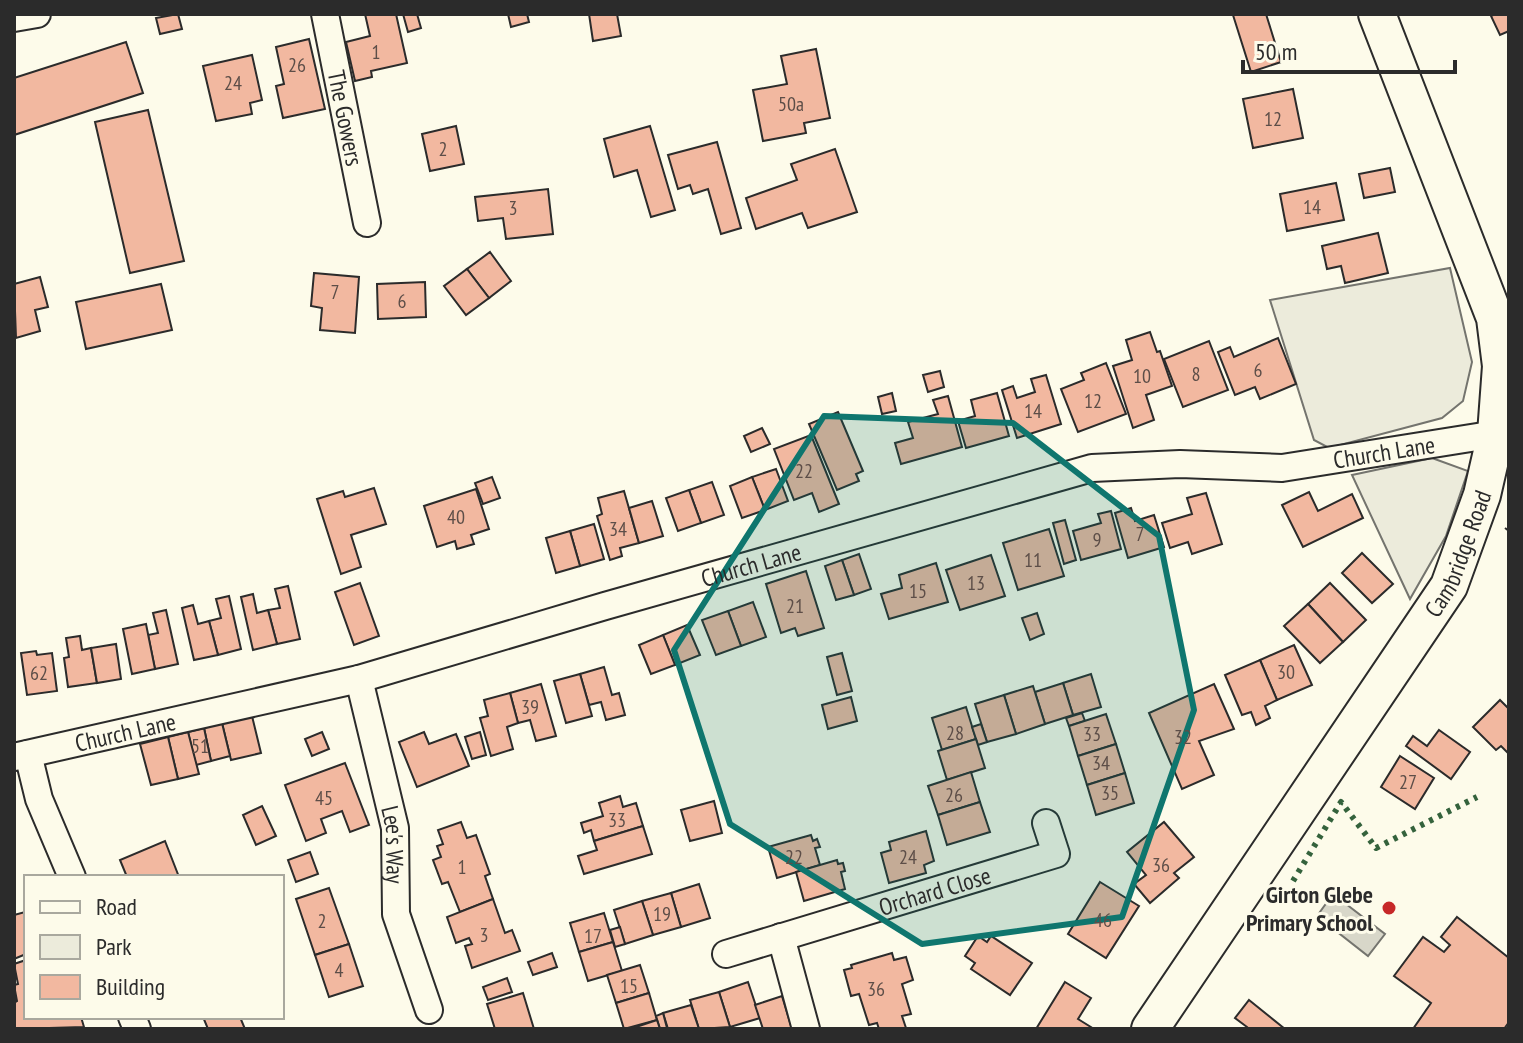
<svg xmlns="http://www.w3.org/2000/svg" width="1523" height="1043" font-family="'PT Sans Narrow',sans-serif">
<style>
.green{fill:#ecebdb;stroke:#74746e;stroke-width:2}
.water{fill:#d8d7c9;stroke:#74746e;stroke-width:2}
.building{fill:#f2b8a0;stroke:#2b2b2b;stroke-width:2}
.lines{fill:none;stroke-linecap:round;stroke-linejoin:round}
.street-casing{stroke:#2b2b2b;stroke-width:30}
.secondary-casing{stroke:#2b2b2b;stroke-width:40}
.street{stroke:#fdfbea;stroke-width:26}
.secondary{stroke:#fdfbea;stroke-width:36}
.hedge{stroke:#34623c;stroke-width:6;stroke-dasharray:4 6;stroke-linecap:butt}
.fence{stroke:#2b2b2b;stroke-width:2;stroke-dasharray:10 4;stroke-linecap:butt}
.marked{fill:#0f766e;fill-opacity:0.2;stroke:#0f766e;stroke-width:6;stroke-linejoin:round}
.poi-dot{fill:#c62828;stroke:#fdfbea;stroke-width:3}
.labels{text-anchor:middle;dominant-baseline:central;stroke-width:6;stroke-linejoin:round;paint-order:stroke}
.number-label{font-size:20px;fill:#5d4e48}
.street-label{font-size:24px;fill:#2b2b2b;stroke:#fdfbea}
.poi-label{font-size:24px;font-weight:bold;fill:#2b2b2b;stroke:#fdfbea;text-anchor:end}
</style>
<rect width="100%" height="100%" fill="#fdfbea"/>
<g class="green">
<path d="M 1450,268 L 1472,362 L 1463,401 L 1442,418 L 1329,448 L 1314,440 L 1270,300 Z"/>
<path d="M 1432,458 L 1468,471 L 1446,536 L 1410,599 L 1352,475 Z"/>
</g>
<path class="water" d="M 1333,894 L 1385,934 L 1368,956 L 1317,916 Z"/>
<g class="building">
<path d="M 178,14 L 182,29 L 160,34 L 156,18 Z"/>
<path d="M 365,14 L 396,14 L 407,63 L 371,71 L 372,77 L 355,81 L 346,42 L 370,36 Z"/>
<path d="M 403,14 L 417,14 L 421,28 L 408,32 Z"/>
<path d="M 508,14 L 527,14 L 529,22 L 511,27 Z"/>
<path d="M 589,14 L 617,14 L 621,36 L 593,41 Z"/>
<path d="M 1266,14 L 1281,62 L 1251,72 L 1233,15 Z"/>
<path d="M 1495,14 L 1509,14 L 1509,31 L 1500,35 L 1491,16 Z"/>
<path d="M 309,39 L 325,109 L 283,118 L 276,86 L 284,84 L 276,47 Z"/>
<path d="M 126,42 L 143,93 L 14,135 L 14,78 Z"/>
<path d="M 816,49 L 830,118 L 804,123 L 806,133 L 763,141 L 753,90 L 787,84 L 781,56 Z"/>
<path d="M 252,55 L 262,100 L 250,103 L 252,114 L 216,121 L 203,66 Z"/>
<path d="M 1293,89 L 1303,138 L 1253,148 L 1243,99 Z"/>
<path d="M 148,110 L 184,261 L 130,273 L 95,122 Z"/>
<path d="M 456,126 L 464,164 L 430,171 L 422,134 Z"/>
<path d="M 650,126 L 675,210 L 651,217 L 637,170 L 614,177 L 604,139 Z"/>
<path d="M 717,142 L 741,228 L 721,234 L 708,189 L 693,194 L 690,185 L 678,189 L 668,155 Z"/>
<path d="M 835,149 L 857,212 L 808,228 L 802,213 L 756,229 L 746,198 L 797,180 L 791,164 Z"/>
<path d="M 1390,168 L 1395,192 L 1364,198 L 1359,174 Z"/>
<path d="M 1336,183 L 1344,220 L 1287,231 L 1280,194 Z"/>
<path d="M 548,189 L 553,234 L 506,239 L 503,218 L 478,221 L 475,197 Z"/>
<path d="M 1378,233 L 1388,273 L 1345,283 L 1341,266 L 1327,269 L 1322,246 Z"/>
<path d="M 490,252 L 511,281 L 489,298 L 467,269 Z"/>
<path d="M 467,269 L 489,298 L 466,315 L 444,286 Z"/>
<path d="M 314,273 L 359,277 L 355,333 L 320,330 L 322,308 L 311,306 Z"/>
<path d="M 40,277 L 48,307 L 35,310 L 40,331 L 16,338 L 14,284 Z"/>
<path d="M 425,282 L 426,317 L 378,319 L 377,284 Z"/>
<path d="M 161,284 L 172,330 L 86,349 L 76,302 Z"/>
<path d="M 1150,332 L 1157,352 L 1160,351 L 1172,386 L 1146,395 L 1154,420 L 1133,428 L 1113,366 L 1132,360 L 1126,340 Z"/>
<path d="M 1278,338 L 1296,384 L 1260,399 L 1255,387 L 1235,395 L 1218,352 L 1230,347 L 1234,357 Z"/>
<path d="M 1209,341 L 1228,390 L 1183,407 L 1164,359 Z"/>
<path d="M 1106,363 L 1126,414 L 1078,432 L 1061,389 L 1084,380 L 1081,373 Z"/>
<path d="M 940,371 L 944,387 L 928,392 L 923,375 Z"/>
<path d="M 1046,375 L 1061,424 L 1017,438 L 1002,390 L 1013,386 L 1017,398 L 1035,392 L 1031,379 Z"/>
<path d="M 892,393 L 896,411 L 882,414 L 878,397 Z"/>
<path d="M 997,393 L 1009,436 L 966,448 L 958,421 L 975,416 L 971,400 Z"/>
<path d="M 948,396 L 962,447 L 901,464 L 895,443 L 913,438 L 908,422 L 938,414 L 933,400 Z"/>
<path d="M 838,412 L 863,471 L 856,474 L 859,481 L 837,490 L 809,424 Z"/>
<path d="M 762,428 L 770,444 L 751,452 L 744,436 Z"/>
<path d="M 811,435 L 839,504 L 819,512 L 812,493 L 794,500 L 774,449 Z"/>
<path d="M 776,469 L 788,501 L 765,510 L 752,477 Z"/>
<path d="M 492,477 L 500,498 L 483,504 L 475,483 Z"/>
<path d="M 752,477 L 765,510 L 742,518 L 730,486 Z"/>
<path d="M 712,482 L 724,515 L 701,523 L 689,490 Z"/>
<path d="M 374,488 L 386,524 L 351,535 L 361,567 L 341,574 L 317,499 L 343,491 L 345,497 Z"/>
<path d="M 476,489 L 489,529 L 471,535 L 474,544 L 457,549 L 455,541 L 437,547 L 424,506 Z"/>
<path d="M 689,490 L 701,523 L 678,531 L 666,498 Z"/>
<path d="M 624,491 L 639,543 L 620,548 L 622,556 L 610,560 L 597,516 L 602,514 L 598,498 Z"/>
<path d="M 1309,492 L 1318,511 L 1352,494 L 1363,518 L 1303,547 L 1282,505 Z"/>
<path d="M 1206,493 L 1222,544 L 1192,554 L 1188,542 L 1170,548 L 1162,523 L 1192,514 L 1187,498 Z"/>
<path d="M 652,501 L 663,536 L 639,543 L 629,508 Z"/>
<path d="M 1131,508 L 1135,521 L 1154,515 L 1164,547 L 1128,558 L 1115,513 Z"/>
<path d="M 1111,511 L 1121,549 L 1081,560 L 1073,531 L 1101,523 L 1098,514 Z"/>
<path d="M 1065,520 L 1076,560 L 1064,564 L 1053,523 Z"/>
<path d="M 594,524 L 604,559 L 580,566 L 570,531 Z"/>
<path d="M 1049,529 L 1064,576 L 1018,590 L 1003,543 Z"/>
<path d="M 570,531 L 580,566 L 556,573 L 546,538 Z"/>
<path d="M 1362,553 L 1393,584 L 1372,603 L 1342,573 Z"/>
<path d="M 859,554 L 871,589 L 854,595 L 842,560 Z"/>
<path d="M 991,555 L 1005,596 L 960,610 L 946,570 Z"/>
<path d="M 842,560 L 854,595 L 836,600 L 825,566 Z"/>
<path d="M 936,563 L 948,602 L 889,619 L 881,594 L 902,588 L 899,575 Z"/>
<path d="M 806,571 L 824,628 L 798,636 L 795,628 L 781,633 L 766,584 Z"/>
<path d="M 360,583 L 379,636 L 354,645 L 335,592 Z"/>
<path d="M 1330,583 L 1366,620 L 1343,642 L 1308,604 Z"/>
<path d="M 288,586 L 300,639 L 277,644 L 268,610 L 280,608 L 275,589 Z"/>
<path d="M 253,594 L 257,613 L 268,610 L 277,644 L 253,650 L 241,597 Z"/>
<path d="M 229,596 L 241,649 L 218,655 L 209,621 L 221,618 L 216,599 Z"/>
<path d="M 753,602 L 766,637 L 741,646 L 728,611 Z"/>
<path d="M 1308,604 L 1343,642 L 1320,663 L 1284,626 Z"/>
<path d="M 193,605 L 198,624 L 209,621 L 218,655 L 194,660 L 182,608 Z"/>
<path d="M 166,610 L 178,664 L 155,669 L 148,635 L 158,633 L 153,613 Z"/>
<path d="M 728,611 L 741,646 L 716,655 L 702,620 Z"/>
<path d="M 1037,613 L 1044,634 L 1030,640 L 1022,618 Z"/>
<path d="M 146,624 L 155,669 L 132,674 L 123,629 Z"/>
<path d="M 687,625 L 700,655 L 675,665 L 663,635 Z"/>
<path d="M 663,635 L 675,665 L 651,674 L 639,645 Z"/>
<path d="M 80,636 L 82,650 L 91,648 L 97,683 L 68,687 L 64,658 L 69,657 L 66,638 Z"/>
<path d="M 116,644 L 121,679 L 97,683 L 91,648 Z"/>
<path d="M 1294,645 L 1312,685 L 1277,700 L 1260,660 Z"/>
<path d="M 36,651 L 37,655 L 52,653 L 57,691 L 27,695 L 21,653 Z"/>
<path d="M 842,653 L 852,691 L 837,695 L 827,657 Z"/>
<path d="M 1260,660 L 1277,700 L 1265,706 L 1270,718 L 1256,725 L 1251,712 L 1242,715 L 1225,675 Z"/>
<path d="M 604,667 L 612,695 L 619,693 L 625,715 L 606,720 L 601,702 L 589,705 L 580,674 Z"/>
<path d="M 580,674 L 592,716 L 566,723 L 554,681 Z"/>
<path d="M 1091,674 L 1101,707 L 1073,715 L 1063,683 Z"/>
<path d="M 1063,683 L 1073,715 L 1045,724 L 1035,692 Z"/>
<path d="M 541,684 L 556,736 L 536,741 L 530,720 L 518,723 L 510,693 Z"/>
<path d="M 1214,684 L 1234,729 L 1199,741 L 1214,775 L 1182,789 L 1149,713 Z"/>
<path d="M 1033,686 L 1045,724 L 1016,734 L 1004,695 Z"/>
<path d="M 510,693 L 518,723 L 507,727 L 513,749 L 491,756 L 480,718 L 488,716 L 484,700 Z"/>
<path d="M 1004,695 L 1016,734 L 987,742 L 975,704 Z"/>
<path d="M 851,697 L 857,721 L 828,729 L 822,705 Z"/>
<path d="M 1500,700 L 1509,709 L 1509,754 L 1501,746 L 1496,750 L 1473,727 Z"/>
<path d="M 966,707 L 976,739 L 942,750 L 932,718 Z"/>
<path d="M 1082,713 L 1085,721 L 1069,726 L 1066,718 Z"/>
<path d="M 1106,714 L 1116,744 L 1078,756 L 1069,726 Z"/>
<path d="M 252,716 L 261,753 L 231,760 L 222,723 Z"/>
<path d="M 222,723 L 230,756 L 211,761 L 204,728 Z"/>
<path d="M 981,724 L 987,742 L 978,745 L 972,727 Z"/>
<path d="M 204,728 L 211,761 L 196,765 L 188,732 Z"/>
<path d="M 1439,730 L 1470,752 L 1451,779 L 1406,746 L 1413,736 L 1427,746 Z"/>
<path d="M 188,732 L 199,774 L 178,779 L 168,737 Z"/>
<path d="M 322,732 L 329,749 L 312,756 L 305,739 Z"/>
<path d="M 424,732 L 429,744 L 456,734 L 469,766 L 417,787 L 399,742 Z"/>
<path d="M 480,732 L 486,755 L 472,759 L 465,737 Z"/>
<path d="M 168,737 L 178,779 L 151,785 L 140,744 Z"/>
<path d="M 976,739 L 985,768 L 947,780 L 938,751 Z"/>
<path d="M 1116,744 L 1125,773 L 1087,785 L 1078,756 Z"/>
<path d="M 1400,756 L 1434,778 L 1415,809 L 1381,787 Z"/>
<path d="M 345,763 L 369,825 L 350,832 L 342,811 L 321,819 L 326,833 L 306,841 L 285,785 Z"/>
<path d="M 971,772 L 980,802 L 938,815 L 928,786 Z"/>
<path d="M 1125,773 L 1134,803 L 1096,815 L 1087,785 Z"/>
<path d="M 620,796 L 623,807 L 636,803 L 643,826 L 594,841 L 591,830 L 584,833 L 581,823 L 603,816 L 599,803 Z"/>
<path d="M 714,801 L 722,833 L 690,841 L 681,810 Z"/>
<path d="M 980,802 L 990,832 L 947,845 L 938,815 Z"/>
<path d="M 262,806 L 276,836 L 256,845 L 243,815 Z"/>
<path d="M 461,822 L 467,838 L 476,835 L 490,874 L 485,876 L 493,899 L 460,912 L 448,882 L 442,884 L 433,860 L 441,857 L 437,846 L 443,844 L 438,830 Z"/>
<path d="M 1164,822 L 1194,857 L 1174,873 L 1179,878 L 1150,903 L 1134,884 L 1146,875 L 1127,852 Z"/>
<path d="M 643,826 L 652,854 L 584,874 L 578,856 L 597,850 L 594,841 Z"/>
<path d="M 926,831 L 934,861 L 924,865 L 926,873 L 889,883 L 881,853 L 891,850 L 889,842 Z"/>
<path d="M 811,835 L 813,841 L 817,839 L 820,847 L 815,848 L 820,865 L 777,878 L 768,847 Z"/>
<path d="M 165,841 L 179,877 L 127,877 L 120,860 Z"/>
<path d="M 310,852 L 318,874 L 296,882 L 288,860 Z"/>
<path d="M 837,860 L 838,864 L 843,863 L 845,871 L 841,872 L 845,889 L 804,901 L 796,872 Z"/>
<path d="M 1100,882 L 1139,906 L 1106,958 L 1068,934 Z"/>
<path d="M 699,884 L 710,918 L 681,927 L 671,893 Z"/>
<path d="M 329,888 L 349,944 L 315,955 L 296,899 Z"/>
<path d="M 671,893 L 681,927 L 653,935 L 642,901 Z"/>
<path d="M 493,899 L 505,933 L 512,930 L 520,951 L 472,968 L 465,946 L 472,944 L 469,938 L 456,943 L 447,917 Z"/>
<path d="M 642,901 L 653,935 L 625,944 L 614,910 Z"/>
<path d="M 25,912 L 26,954 L 14,959 L 14,915 Z"/>
<path d="M 604,913 L 613,942 L 579,952 L 570,923 Z"/>
<path d="M 1457,917 L 1509,958 L 1509,1022 L 1504,1029 L 1413,1029 L 1431,1003 L 1394,976 L 1423,937 L 1444,952 L 1450,945 L 1441,937 Z"/>
<path d="M 620,927 L 625,944 L 615,947 L 610,930 Z"/>
<path d="M 978,936 L 987,942 L 991,936 L 1032,963 L 1010,995 L 971,969 L 975,963 L 965,956 Z"/>
<path d="M 613,942 L 622,971 L 588,981 L 579,952 Z"/>
<path d="M 349,944 L 363,986 L 329,997 L 315,955 Z"/>
<path d="M 552,953 L 557,967 L 533,975 L 528,962 Z"/>
<path d="M 892,953 L 894,960 L 906,957 L 913,980 L 902,984 L 911,1014 L 902,1016 L 906,1028 L 879,1029 L 877,1023 L 869,1025 L 859,994 L 851,996 L 844,970 L 852,968 L 851,965 Z"/>
<path d="M 26,960 L 26,1017 L 81,1017 L 84,1027 L 14,1029 L 14,1003 L 17,1001 L 14,985 L 18,984 L 14,964 Z"/>
<path d="M 640,965 L 649,993 L 616,1003 L 607,975 Z"/>
<path d="M 507,978 L 512,992 L 488,1000 L 483,987 Z"/>
<path d="M 748,982 L 760,1018 L 730,1027 L 719,992 Z"/>
<path d="M 1065,982 L 1091,998 L 1078,1019 L 1094,1029 L 1036,1029 Z"/>
<path d="M 719,992 L 730,1027 L 699,1029 L 690,1000 Z"/>
<path d="M 523,993 L 534,1029 L 495,1029 L 487,1004 Z"/>
<path d="M 649,993 L 657,1020 L 624,1029 L 616,1003 Z"/>
<path d="M 782,996 L 792,1029 L 763,1029 L 755,1005 Z"/>
<path d="M 1249,1000 L 1285,1029 L 1246,1029 L 1247,1027 L 1235,1018 Z"/>
<path d="M 691,1005 L 699,1029 L 668,1029 L 663,1013 Z"/>
<path d="M 663,1013 L 667,1028 L 660,1029 L 656,1016 Z"/>
<path d="M 203,1017 L 240,1017 L 245,1029 L 208,1029 Z"/>
<path d="M 657,1020 L 660,1029 L 630,1029 Z"/>
</g>
<g class="lines">
<g class="street-casing">
<g id="street">
<path id="s1" d="M 325,14 L 367,223"/>
<path d="M 14,18 L 37,14"/>
<path id="s2" d="M 359,679 L 395,828 L 396,914 L 429,1010"/>
<path d="M 28,754 L 39,799 L 72,877"/>
<path id="s3" d="M 14,757 L 359,679 L 605,606 L 1092,468 L 1180,464 L 1282,468 L 1496,434"/>
<path d="M 781,937 L 806,1029"/>
<path id="s4" d="M 726,954 L 1056,854 L 1046,823"/>
<path d="M 132,1017 L 137,1029"/>
</g>
</g>
<g class="secondary-casing">
<g id="secondary">
<path id="s5" d="M 1150,1029 L 1449,586 L 1482,495 L 1496,434 L 1501,366 L 1495,318 L 1377,14"/>
</g>
</g>
<use href="#street" class="street"/>
<use href="#secondary" class="secondary"/>
<path class="hedge" d="M 1293,881 L 1341,802 L 1376,848 L 1477,797"/>
<path class="fence" d="M 1505,528 L 1509,531"/>
</g>
<path class="marked" d="M 824,416 L 1013,423 L 1159,536 L 1194,710 L 1122,917 L 922,944 L 730,824 L 674,650 Z"/>
<circle class="poi-dot" cx="1389" cy="908" r="8"/>
<g class="labels">
<g class="number-label">
<text x="376" y="52">1</text>
<text x="297" y="65">26</text>
<text x="233" y="83">24</text>
<text x="791" y="104">50a</text>
<text x="1273" y="119">12</text>
<text x="443" y="149">2</text>
<text x="1312" y="207">14</text>
<text x="513" y="208">3</text>
<text x="335" y="292">7</text>
<text x="402" y="301">6</text>
<text x="1258" y="370">6</text>
<text x="1196" y="374">8</text>
<text x="1142" y="376">10</text>
<text x="1093" y="401">12</text>
<text x="1033" y="411">14</text>
<text x="804" y="471">22</text>
<text x="456" y="517">40</text>
<text x="618" y="529">34</text>
<text x="1140" y="534">7</text>
<text x="1097" y="540">9</text>
<text x="1033" y="560">11</text>
<text x="976" y="583">13</text>
<text x="918" y="591">15</text>
<text x="795" y="606">21</text>
<text x="1286" y="672">30</text>
<text x="39" y="673">62</text>
<text x="530" y="707">39</text>
<text x="955" y="733">28</text>
<text x="1092" y="734">33</text>
<text x="1183" y="737">32</text>
<text x="200" y="746">51</text>
<text x="1101" y="763">34</text>
<text x="1408" y="782">27</text>
<text x="1110" y="793">35</text>
<text x="954" y="795">26</text>
<text x="324" y="798">45</text>
<text x="617" y="820">33</text>
<text x="794" y="857">22</text>
<text x="908" y="857">24</text>
<text x="1161" y="865">36</text>
<text x="462" y="867">1</text>
<text x="662" y="914">19</text>
<text x="1103" y="920">46</text>
<text x="322" y="921">2</text>
<text x="484" y="935">3</text>
<text x="593" y="936">17</text>
<text x="339" y="970">4</text>
<text x="629" y="986">15</text>
<text x="876" y="989">36</text>
</g>
<g class="street-label">
<text stroke="none"><textPath href="#s1" startOffset="106">The Gowers</textPath></text>
<text stroke="none"><textPath href="#s3" startOffset="1410">Church Lane</textPath></text>
<text stroke="none"><textPath href="#s5" startOffset="568">Cambridge Road</textPath></text>
<text stroke="none"><textPath href="#s3" startOffset="762">Church Lane</textPath></text>
<text stroke="none"><textPath href="#s3" startOffset="114">Church Lane</textPath></text>
<text stroke="none"><textPath href="#s2" startOffset="170">Lee's Way</textPath></text>
<text stroke="none"><textPath href="#s4" startOffset="218">Orchard Close</textPath></text>
</g>
<g class="poi-label">
<text x="1373" y="894">Girton Glebe<tspan x="1373" dy="28">Primary School</tspan></text>
</g>
</g>
<rect width="1523" height="1043" fill="none" stroke="#2b2b2b" stroke-width="32"/>
<rect x="24" y="875" width="260" height="144" fill="#fdfbea" stroke="#a9a89e" stroke-width="2"/>
<rect x="40" y="901" width="40" height="12" fill="#fdfbea" stroke="#a9a89e" stroke-width="2"/>
<text x="96" y="915" font-size="24" fill="#2b2b2b">Road</text>
<rect x="40" y="935" width="40" height="24" fill="#ecebdb" stroke="#a9a89e" stroke-width="2"/>
<text x="96" y="955" font-size="24" fill="#2b2b2b">Park</text>
<rect x="40" y="975" width="40" height="24" fill="#f2b8a0" stroke="#a9a89e" stroke-width="2"/>
<text x="96" y="995" font-size="24" fill="#2b2b2b">Building</text>
<path d="M1243 60v12h212v-12" fill="none" stroke="#2b2b2b" stroke-width="4"/>
<text x="1255" y="60" font-size="24" fill="#2b2b2b" stroke="#fdfbea" stroke-width="6" paint-order="stroke">50 m</text>
</svg>
